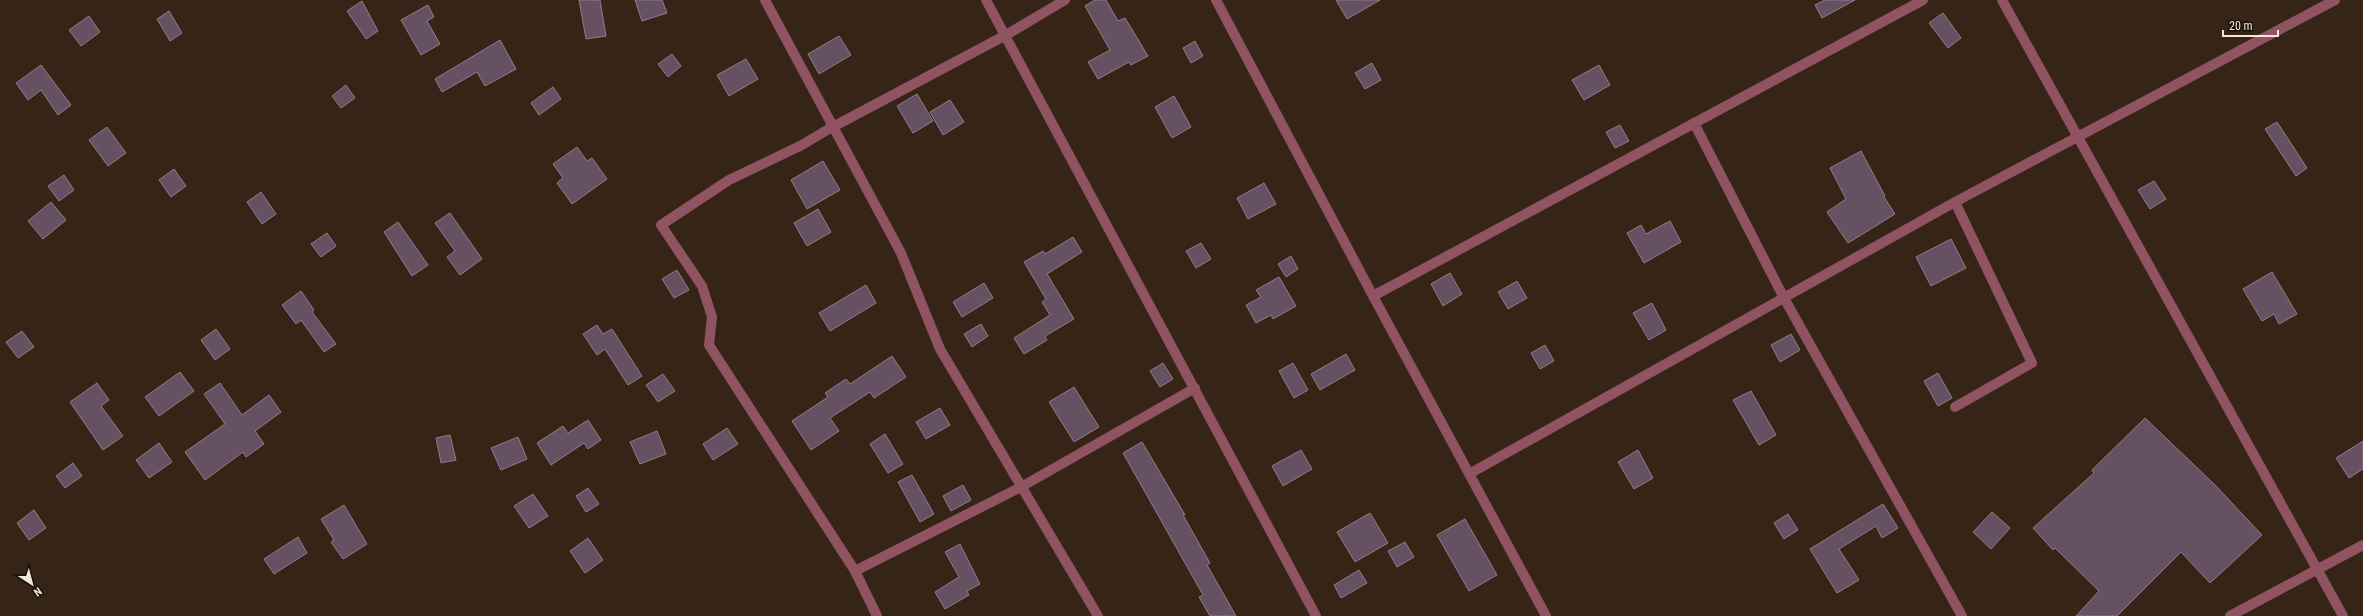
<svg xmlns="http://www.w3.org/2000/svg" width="2363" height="616" font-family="'Roboto Condensed',sans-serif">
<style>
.building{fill:#655161;stroke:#907b8c}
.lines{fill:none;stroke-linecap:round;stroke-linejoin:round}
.minor{stroke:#8f5361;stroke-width:10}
</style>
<rect width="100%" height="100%" fill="#362516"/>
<g class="building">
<path d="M 579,0 L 600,0 L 606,36 L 586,39 Z"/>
<path d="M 635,0 L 662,0 L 667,13 L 642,21 Z"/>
<path d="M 1095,0 L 1106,0 L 1118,21 L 1125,18 L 1148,56 L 1131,65 L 1129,62 L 1098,79 L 1088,62 L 1110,50 L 1085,6 Z"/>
<path d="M 1336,0 L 1380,0 L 1347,19 Z"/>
<path d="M 1825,0 L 1855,0 L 1822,18 L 1815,5 Z"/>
<path d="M 362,1 L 378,31 L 366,39 L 347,11 Z"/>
<path d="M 428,5 L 434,17 L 427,21 L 440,44 L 421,55 L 401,20 Z"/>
<path d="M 169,11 L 182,33 L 170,41 L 157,19 Z"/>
<path d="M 1943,13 L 1961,38 L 1948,48 L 1929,23 Z"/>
<path d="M 89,16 L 100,32 L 81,46 L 69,30 Z"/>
<path d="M 839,36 L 851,55 L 819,74 L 808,54 Z"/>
<path d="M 500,40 L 516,69 L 485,86 L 477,72 L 442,92 L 435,79 Z"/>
<path d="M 1195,41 L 1203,56 L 1191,63 L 1183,48 Z"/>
<path d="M 672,54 L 681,66 L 668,77 L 658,64 Z"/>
<path d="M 746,59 L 758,79 L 729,96 L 717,75 Z"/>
<path d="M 1372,63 L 1381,80 L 1365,89 L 1355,73 Z"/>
<path d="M 41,65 L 71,105 L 58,115 L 41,90 L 28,100 L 16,83 Z"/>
<path d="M 1599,65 L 1610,85 L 1584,100 L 1572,80 Z"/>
<path d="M 346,85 L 355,98 L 341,108 L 332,96 Z"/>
<path d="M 553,87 L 561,99 L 539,115 L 531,103 Z"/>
<path d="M 917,94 L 933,121 L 913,133 L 897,106 Z"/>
<path d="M 1174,96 L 1191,127 L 1172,138 L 1155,107 Z"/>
<path d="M 950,100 L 964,122 L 943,135 L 930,112 Z"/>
<path d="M 2277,122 L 2307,168 L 2296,176 L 2265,129 Z"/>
<path d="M 1620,125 L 1629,141 L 1615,148 L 1606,132 Z"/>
<path d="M 107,127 L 126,153 L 108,166 L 89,140 Z"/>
<path d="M 577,147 L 587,161 L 592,158 L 607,179 L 572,204 L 557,183 L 563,178 L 553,164 Z"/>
<path d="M 1861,151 L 1885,196 L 1884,197 L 1895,214 L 1848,243 L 1827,212 L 1846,199 L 1830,168 Z"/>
<path d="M 823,161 L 840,190 L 807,209 L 791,180 Z"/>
<path d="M 174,169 L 186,186 L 171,197 L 159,180 Z"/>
<path d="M 64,175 L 74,190 L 59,201 L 48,186 Z"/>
<path d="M 2154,181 L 2166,199 L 2150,209 L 2138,190 Z"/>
<path d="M 1264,183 L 1276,204 L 1248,219 L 1237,198 Z"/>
<path d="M 261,192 L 276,214 L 262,224 L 247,202 Z"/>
<path d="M 51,202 L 66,220 L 43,239 L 28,221 Z"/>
<path d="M 818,209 L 831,232 L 807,246 L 794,223 Z"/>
<path d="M 450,213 L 482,259 L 460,275 L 447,257 L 455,251 L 435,223 Z"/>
<path d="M 1670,221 L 1681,242 L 1644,263 L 1627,233 L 1641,225 L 1646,234 Z"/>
<path d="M 398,222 L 428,265 L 412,276 L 384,232 Z"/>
<path d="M 327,233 L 336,246 L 321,257 L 311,244 Z"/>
<path d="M 1073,237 L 1082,252 L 1047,274 L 1074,319 L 1045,336 L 1047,340 L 1024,354 L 1014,338 L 1050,315 L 1042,302 L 1046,299 L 1024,262 L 1043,251 L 1045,254 Z"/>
<path d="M 1951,239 L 1966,268 L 1931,286 L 1916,257 Z"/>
<path d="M 1201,243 L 1211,259 L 1196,268 L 1186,251 Z"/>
<path d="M 1291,256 L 1298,269 L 1286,277 L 1278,264 Z"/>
<path d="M 677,270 L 689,290 L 674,298 L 662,279 Z"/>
<path d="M 2272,272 L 2297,314 L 2279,324 L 2274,314 L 2262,321 L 2243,289 Z"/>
<path d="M 1450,273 L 1462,294 L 1443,306 L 1431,284 Z"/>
<path d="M 1279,277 L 1296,306 L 1273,319 L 1271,315 L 1256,323 L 1246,305 L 1261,297 L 1256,290 Z"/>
<path d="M 1517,281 L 1527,298 L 1508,309 L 1498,292 Z"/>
<path d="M 984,283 L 993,298 L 962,317 L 953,302 Z"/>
<path d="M 866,285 L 876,303 L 830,331 L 819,313 Z"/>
<path d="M 301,291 L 314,310 L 312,312 L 336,344 L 324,352 L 301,320 L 296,324 L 282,305 Z"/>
<path d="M 1652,303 L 1666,330 L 1649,340 L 1633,313 Z"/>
<path d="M 981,324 L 988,336 L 972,347 L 964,334 Z"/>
<path d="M 597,325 L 603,334 L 612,329 L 642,376 L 628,385 L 605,349 L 597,355 L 583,334 Z"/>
<path d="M 216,329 L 230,349 L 215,360 L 201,340 Z"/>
<path d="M 22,331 L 34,347 L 18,358 L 6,342 Z"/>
<path d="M 1791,334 L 1800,350 L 1780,362 L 1771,345 Z"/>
<path d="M 1545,345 L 1554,361 L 1540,369 L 1531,353 Z"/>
<path d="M 1346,354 L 1355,370 L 1320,390 L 1311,374 Z"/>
<path d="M 892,356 L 906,377 L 874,398 L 870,392 L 830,418 L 839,431 L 811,450 L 792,421 L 828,397 L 825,393 L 846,379 L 850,384 Z"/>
<path d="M 1163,363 L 1173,379 L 1160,387 L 1150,371 Z"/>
<path d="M 1293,363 L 1308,390 L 1294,398 L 1279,371 Z"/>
<path d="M 180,372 L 194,391 L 159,416 L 145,397 Z"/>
<path d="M 1938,373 L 1952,398 L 1938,406 L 1924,381 Z"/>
<path d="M 663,374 L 675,391 L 658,402 L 646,385 Z"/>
<path d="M 97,383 L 109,400 L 101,406 L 123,436 L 103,450 L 70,402 Z"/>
<path d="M 220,383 L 242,415 L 269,395 L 281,412 L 255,431 L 264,444 L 246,457 L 243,452 L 205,480 L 185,452 L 225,424 L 204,394 Z"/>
<path d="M 1074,387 L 1099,427 L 1074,442 L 1049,402 Z"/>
<path d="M 1751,391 L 1776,435 L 1759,445 L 1733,400 Z"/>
<path d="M 940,408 L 950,425 L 926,439 L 916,422 Z"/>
<path d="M 2145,418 L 2215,485 L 2262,535 L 2210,583 L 2181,552 L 2117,616 L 2076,616 L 2099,591 L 2055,548 L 2053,550 L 2033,528 L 2094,473 L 2092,470 Z"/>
<path d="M 588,420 L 601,440 L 588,449 L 584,443 L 551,465 L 537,443 L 563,426 L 568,433 Z"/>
<path d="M 727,428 L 738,444 L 713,460 L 703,444 Z"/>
<path d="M 657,431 L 666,454 L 640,464 L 630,442 Z"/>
<path d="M 885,434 L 903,464 L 888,473 L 870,444 Z"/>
<path d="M 450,435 L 456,460 L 441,463 L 436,438 Z"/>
<path d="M 518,437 L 527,459 L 501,470 L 491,448 Z"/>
<path d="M 2363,441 L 2363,469 L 2349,478 L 2336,458 Z"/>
<path d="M 1142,442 L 1185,515 L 1183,515 L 1210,563 L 1207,565 L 1236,616 L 1210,616 L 1199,597 L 1203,595 L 1123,453 Z"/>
<path d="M 159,443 L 172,462 L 149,478 L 136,460 Z"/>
<path d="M 1301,450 L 1312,469 L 1283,486 L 1272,466 Z"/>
<path d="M 1638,450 L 1653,478 L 1634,489 L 1618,462 Z"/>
<path d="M 73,463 L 82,476 L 65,488 L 56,476 Z"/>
<path d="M 912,475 L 934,514 L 920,522 L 898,482 Z"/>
<path d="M 963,485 L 971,500 L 951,511 L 943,496 Z"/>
<path d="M 588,488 L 599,504 L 586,512 L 576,496 Z"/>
<path d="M 533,494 L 548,516 L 529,528 L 514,506 Z"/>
<path d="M 1883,504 L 1898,528 L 1882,538 L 1876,526 L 1839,549 L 1859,580 L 1837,593 L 1810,549 Z"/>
<path d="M 344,505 L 367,544 L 343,559 L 331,542 L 334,540 L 321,519 Z"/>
<path d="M 34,510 L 46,528 L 29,540 L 17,523 Z"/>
<path d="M 1992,512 L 2010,528 L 1991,549 L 1973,532 Z"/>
<path d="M 1370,513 L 1388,543 L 1355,562 L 1337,532 Z"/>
<path d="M 1788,514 L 1798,530 L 1784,539 L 1774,523 Z"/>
<path d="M 1465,519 L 1497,575 L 1469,591 L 1437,535 Z"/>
<path d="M 298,537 L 307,553 L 274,574 L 264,559 Z"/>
<path d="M 588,538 L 603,560 L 585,573 L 570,551 Z"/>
<path d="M 1405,542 L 1414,557 L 1397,567 L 1388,551 Z"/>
<path d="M 960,544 L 980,584 L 967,591 L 969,595 L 945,609 L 935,592 L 959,577 L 945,552 Z"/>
<path d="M 1359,570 L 1367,583 L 1341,598 L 1334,585 Z"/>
</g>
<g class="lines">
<g class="minor">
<path d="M 765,0 L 901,253 L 940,349 L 1098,616"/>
<path d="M 986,0 L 1316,616"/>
<path d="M 1216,0 L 1373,296 L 1546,616"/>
<path d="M 2002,0 L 2343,616"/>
<path d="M 1694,123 L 1784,298 L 1962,616"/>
<path d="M 1955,202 L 2032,363 L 1955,407"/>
<path d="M 1373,296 L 1923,0"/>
<path d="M 1469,474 L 1955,202 L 2335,0"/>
<path d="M 855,571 L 1021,487 L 1195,388"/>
<path d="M 877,616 L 855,571 L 709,345 L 712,317 L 702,286 L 661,225 L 729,180 L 802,145 L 827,130 L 1006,35 L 1065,0"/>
<path d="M 2230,616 L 2363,545"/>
</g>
</g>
<g transform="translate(32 584) rotate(144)" stroke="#181009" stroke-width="3" paint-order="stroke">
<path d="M0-3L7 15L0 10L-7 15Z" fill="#f3e8de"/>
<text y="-6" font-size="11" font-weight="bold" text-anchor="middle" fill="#f3e8de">N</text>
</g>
<path d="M2223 30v6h55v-6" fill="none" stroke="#f3e8de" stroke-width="2"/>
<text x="2229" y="30" font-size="12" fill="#f3e8de" stroke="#181009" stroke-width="3" paint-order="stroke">20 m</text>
</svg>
